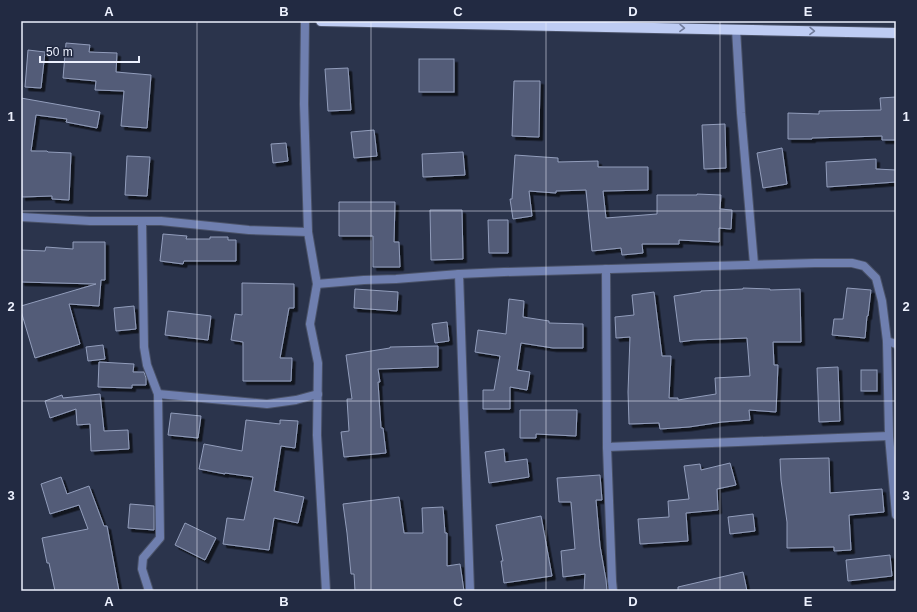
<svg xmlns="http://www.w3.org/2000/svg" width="917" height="612" font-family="Arial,sans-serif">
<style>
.building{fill:#535c78;stroke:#929dbb;filter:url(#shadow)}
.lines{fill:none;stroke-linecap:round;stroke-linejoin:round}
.street-casing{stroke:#4a5268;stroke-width:10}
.primary-casing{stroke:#4a5268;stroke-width:12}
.street{stroke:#6f7faf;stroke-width:8}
.primary{stroke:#beccf3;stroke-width:10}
.oneway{stroke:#707b9a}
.grid{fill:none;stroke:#ecf0fd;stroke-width:1;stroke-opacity:0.55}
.neatline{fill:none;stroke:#ecf0fd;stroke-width:1.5}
.grid-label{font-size:13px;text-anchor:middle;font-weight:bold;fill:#ecf0fd}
</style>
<defs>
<filter id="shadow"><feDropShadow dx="3.5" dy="3.5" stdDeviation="0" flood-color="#0009"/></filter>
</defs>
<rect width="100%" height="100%" fill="#2b344c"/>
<g class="building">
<path d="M 66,43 L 90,45 L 89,52 L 117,53 L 116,72 L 151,75 L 147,128 L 121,126 L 124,91 L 95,90 L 96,81 L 63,78 Z"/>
<path d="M 28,50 L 45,52 L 41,88 L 25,87 Z"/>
<rect x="419" y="59" width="35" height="33"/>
<path d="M 348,68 L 351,110 L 328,111 L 325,69 Z"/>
<path d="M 514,81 L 540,81 L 539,137 L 512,136 Z"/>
<path d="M 896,97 L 896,140 L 882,140 L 882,136 L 812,138 L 812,139 L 788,139 L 788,113 L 819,114 L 819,111 L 881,110 L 880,98 Z"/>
<path d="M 21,98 L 100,112 L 97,128 L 66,122 L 67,119 L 36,115 L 31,151 L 47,151 L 48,152 L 71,153 L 69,200 L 52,199 L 52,196 L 22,197 Z"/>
<path d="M 725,124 L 726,168 L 704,169 L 702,125 Z"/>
<path d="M 374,130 L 377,156 L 354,158 L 351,132 Z"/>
<path d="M 286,143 L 288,161 L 273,163 L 271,144 Z"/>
<path d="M 782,148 L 787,184 L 763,188 L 757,153 Z"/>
<path d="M 463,152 L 465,175 L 423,177 L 422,154 Z"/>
<path d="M 515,155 L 558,158 L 558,162 L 598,161 L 598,167 L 648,167 L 648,190 L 603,191 L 606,218 L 657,214 L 657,195 L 697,195 L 697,194 L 721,195 L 720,209 L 732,210 L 731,229 L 719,228 L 719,242 L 679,240 L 679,244 L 642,244 L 643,253 L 622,255 L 621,248 L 592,251 L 586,190 L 556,191 L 556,193 L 529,191 L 532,216 L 513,219 L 510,199 L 512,199 Z"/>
<path d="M 127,156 L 150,157 L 147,196 L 125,195 Z"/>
<path d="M 876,159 L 876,169 L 896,170 L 896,182 L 827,187 L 826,162 Z"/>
<path d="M 339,202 L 395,202 L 394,242 L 399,242 L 400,267 L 373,267 L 373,236 L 339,236 Z"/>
<path d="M 430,210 L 462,210 L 463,259 L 431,260 Z"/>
<path d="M 488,220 L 508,220 L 508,253 L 489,253 Z"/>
<path d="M 163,234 L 187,236 L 186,239 L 210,239 L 210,237 L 228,237 L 228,240 L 236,240 L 236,261 L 184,261 L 183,264 L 160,261 Z"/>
<path d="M 73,242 L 105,242 L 105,280 L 101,280 L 99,306 L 69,304 L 80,344 L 35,358 L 21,311 L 21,306 L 96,284 L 21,282 L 21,250 L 45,251 L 46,247 L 73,249 Z"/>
<path d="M 242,283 L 294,284 L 294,308 L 289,308 L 280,358 L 292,358 L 291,381 L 243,381 L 243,342 L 231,340 L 235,314 L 242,315 Z"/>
<path d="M 743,288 L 770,289 L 770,290 L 800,289 L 801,342 L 773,342 L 774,365 L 778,365 L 776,412 L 749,410 L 750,420 L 722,422 L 689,427 L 660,429 L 659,423 L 629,424 L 628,392 L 630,337 L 616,338 L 615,317 L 634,315 L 632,295 L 654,292 L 662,356 L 671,356 L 669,398 L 678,398 L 678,400 L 716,394 L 715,378 L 750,376 L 747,338 L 694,340 L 680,342 L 674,296 L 701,292 L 701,291 L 743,289 Z"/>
<path d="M 847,288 L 871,290 L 868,316 L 867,316 L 865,338 L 832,335 L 834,319 L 843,319 Z"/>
<path d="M 355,289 L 398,292 L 397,311 L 354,308 Z"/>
<path d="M 509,299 L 524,301 L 523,317 L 549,321 L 549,323 L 583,324 L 583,348 L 553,348 L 521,343 L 517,370 L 530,372 L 527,390 L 510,387 L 510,409 L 483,409 L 483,390 L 494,390 L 500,356 L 475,352 L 478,330 L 506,334 Z"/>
<path d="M 134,306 L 136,329 L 116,331 L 114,308 Z"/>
<path d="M 168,311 L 211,316 L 208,340 L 165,335 Z"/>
<path d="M 447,322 L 449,341 L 435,343 L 432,324 Z"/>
<path d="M 103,345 L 105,359 L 88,361 L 86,347 Z"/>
<path d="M 438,346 L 438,367 L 378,369 L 380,382 L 378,382 L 381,428 L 383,428 L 386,453 L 344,457 L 341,432 L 349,431 L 347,399 L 352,399 L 346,355 L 390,348 L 390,347 Z"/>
<path d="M 99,362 L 134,364 L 133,372 L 144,372 L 146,378 L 146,385 L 132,385 L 132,388 L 98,387 Z"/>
<path d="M 838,367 L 840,421 L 819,422 L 817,368 Z"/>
<rect x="861" y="370" width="16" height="21"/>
<path d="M 100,394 L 104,431 L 128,430 L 129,449 L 91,451 L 90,424 L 77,425 L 76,409 L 50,418 L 45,401 L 62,395 L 63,398 Z"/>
<path d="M 520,410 L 577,410 L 576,436 L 536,434 L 536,438 L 520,438 Z"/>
<path d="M 171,413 L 201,416 L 198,438 L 168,435 Z"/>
<path d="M 246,420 L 280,424 L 280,420 L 298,421 L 295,448 L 281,446 L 274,491 L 304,497 L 298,523 L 274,518 L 269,550 L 223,544 L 227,518 L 244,520 L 253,477 L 225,473 L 225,474 L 199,469 L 204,444 L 242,451 Z"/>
<path d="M 504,449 L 505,462 L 527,459 L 529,477 L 489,483 L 485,452 Z"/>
<path d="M 829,458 L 830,493 L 882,489 L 884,512 L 849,515 L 851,550 L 834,551 L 834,547 L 787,548 L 787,522 L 781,480 L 780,459 Z"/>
<path d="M 730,463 L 736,485 L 717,489 L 718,510 L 686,513 L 688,541 L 640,544 L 638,519 L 669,517 L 668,501 L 689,499 L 684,466 L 700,464 L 701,470 Z"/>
<path d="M 600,475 L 602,500 L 596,500 L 600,546 L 606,580 L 607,591 L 584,591 L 585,574 L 563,577 L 561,551 L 575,549 L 571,502 L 559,502 L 557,478 Z"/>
<path d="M 61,477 L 67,494 L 89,486 L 104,526 L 107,526 L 119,591 L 55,591 L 49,563 L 47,563 L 42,538 L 88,529 L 79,505 L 50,514 L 41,484 Z"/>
<path d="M 399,497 L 404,533 L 423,533 L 422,508 L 443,507 L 445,533 L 447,533 L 447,566 L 460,564 L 464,591 L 355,591 L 354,574 L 351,574 L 347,533 L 343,504 Z"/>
<path d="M 130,504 L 154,506 L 154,530 L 128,528 Z"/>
<path d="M 753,514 L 755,531 L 730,534 L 728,517 Z"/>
<path d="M 541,516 L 552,576 L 504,583 L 501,561 L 503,561 L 496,525 Z"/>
<path d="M 185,523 L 216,538 L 205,560 L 175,545 Z"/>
<path d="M 890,555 L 892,576 L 848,581 L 846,560 Z"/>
<path d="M 743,572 L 747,591 L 678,591 L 678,587 Z"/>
</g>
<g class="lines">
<g class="street-casing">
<g id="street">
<path d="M 305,21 L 304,104 L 308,232 L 317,284 L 310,324 L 318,363 L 317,435 L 326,591"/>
<path d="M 736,29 L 741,113 L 754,264"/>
<path d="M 21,217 L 90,221 L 161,221 L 249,230 L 308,232"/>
<path d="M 142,221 L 144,347 L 147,365 L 158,394 L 160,538 L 143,558 L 142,569 L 149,591"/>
<path d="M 606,269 L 607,447 L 612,581 L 613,591"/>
<path d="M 459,274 L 470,591"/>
<path d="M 317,284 L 364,280 L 396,279 L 459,274 L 504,272 L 815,263 L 852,263 L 864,266 L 876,278 L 882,301 L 887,341 L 889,436 L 896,515"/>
<path d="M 887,341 L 896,344"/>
<path d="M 158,394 L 267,404 L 296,400 L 318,394"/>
<path d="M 607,447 L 889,436"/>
</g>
</g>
<g class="primary-casing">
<path id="primary" d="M 321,21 L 896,33"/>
</g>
<use href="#street" class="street"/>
<use href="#primary" class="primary"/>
</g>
<defs><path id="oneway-chevron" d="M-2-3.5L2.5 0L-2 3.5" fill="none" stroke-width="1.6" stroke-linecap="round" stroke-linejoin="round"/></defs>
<g class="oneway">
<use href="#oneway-chevron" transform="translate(682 28) rotate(1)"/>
<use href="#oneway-chevron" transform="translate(812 31) rotate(1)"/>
</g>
<path class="grid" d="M 197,21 L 197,591M 371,21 L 371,591M 546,21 L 546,591M 720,21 L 720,591M 21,211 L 896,211M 21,401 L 896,401"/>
<rect width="917" height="612" fill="none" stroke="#222a42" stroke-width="44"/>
<path d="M40 56v6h99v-6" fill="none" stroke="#ecf0fd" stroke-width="2"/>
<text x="46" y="56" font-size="12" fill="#ecf0fd" stroke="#222a42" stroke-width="3" paint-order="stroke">50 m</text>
<rect x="22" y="22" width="873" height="568" class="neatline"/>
<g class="grid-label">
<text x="109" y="16">A</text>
<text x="284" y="16">B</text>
<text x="458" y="16">C</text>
<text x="633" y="16">D</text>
<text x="808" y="16">E</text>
<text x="11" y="121">1</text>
<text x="906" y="121">1</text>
<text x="11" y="311">2</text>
<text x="906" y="311">2</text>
<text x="11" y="500">3</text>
<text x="906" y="500">3</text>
<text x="109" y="606">A</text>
<text x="284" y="606">B</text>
<text x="458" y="606">C</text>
<text x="633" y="606">D</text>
<text x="808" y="606">E</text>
</g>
</svg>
